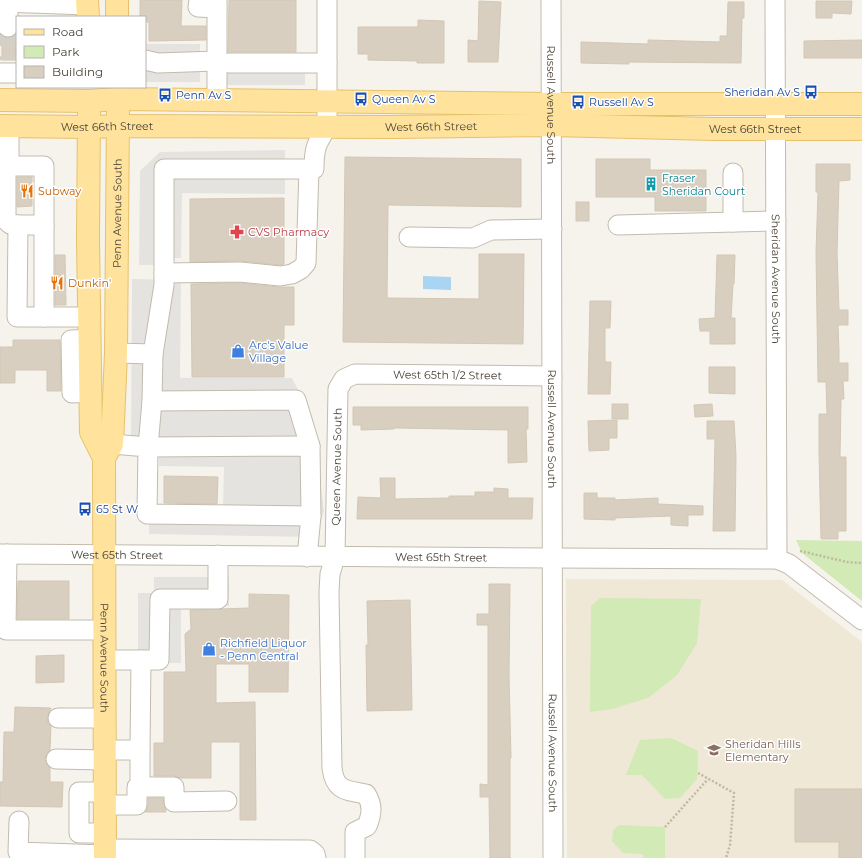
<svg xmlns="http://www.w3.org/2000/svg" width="862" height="858" font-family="Montserrat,sans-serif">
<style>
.education{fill:#efe8d6}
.green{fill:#d2eab5}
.parking{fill:#e5e3e0}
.water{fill:#a9d4f2}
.building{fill:#d8cfc1;stroke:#d3c7b4}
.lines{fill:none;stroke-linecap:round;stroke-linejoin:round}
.minor-tunnel{stroke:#d4d0c8;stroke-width:19;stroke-dasharray:19 10;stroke-linecap:butt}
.minor-casing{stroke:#c2bbae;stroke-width:21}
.major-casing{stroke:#e6c16a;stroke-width:24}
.path{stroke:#c4b79f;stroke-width:2.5;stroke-dasharray:2 2;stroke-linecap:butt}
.minor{stroke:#fff;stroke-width:19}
.major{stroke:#ffe39c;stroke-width:22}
.labels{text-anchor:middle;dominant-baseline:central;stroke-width:3;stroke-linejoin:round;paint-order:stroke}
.transit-label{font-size:11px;fill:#164399;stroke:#fff;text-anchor:start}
.street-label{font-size:11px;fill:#4b4439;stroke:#fff}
.culture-label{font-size:11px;fill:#0d838f;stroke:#fff;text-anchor:start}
.food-label{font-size:11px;fill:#c56008;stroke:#fff;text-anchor:start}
.health-label{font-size:11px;fill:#be3a42;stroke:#fff;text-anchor:start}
.shop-label{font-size:11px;fill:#366cbe;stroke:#fff;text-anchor:start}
.education-label{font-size:11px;fill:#785e54;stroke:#fff;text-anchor:start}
</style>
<rect width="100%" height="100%" fill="#f6f3ec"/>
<path class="education" d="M 566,579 L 782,580 L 862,642 L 862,858 L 567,858 Z"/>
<g class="green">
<path d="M 796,540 L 862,541 L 862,601 L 802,553 Z"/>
<path d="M 600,598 L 701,599 L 697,643 L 677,675 L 648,698 L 612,709 L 590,712 L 591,606 Z"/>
<path d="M 671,738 L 698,751 L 697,779 L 680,798 L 665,799 L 642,775 L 626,775 L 640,740 Z"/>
<path d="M 619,825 L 665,827 L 665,858 L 643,858 L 643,854 L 623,853 L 612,841 L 613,830 Z"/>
</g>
<g class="parking">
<rect x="146" y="44" width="54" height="38"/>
<path d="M 223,72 L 305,73 L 305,85 L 223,85 Z"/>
<path d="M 285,150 L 285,194 L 182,193 L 181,258 L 169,258 L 169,265 L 139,265 L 140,171 L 160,152 Z"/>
<path d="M 132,279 L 181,280 L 180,378 L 292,378 L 312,416 L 324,511 L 315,537 L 149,534 L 149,508 L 223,508 L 224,467 L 159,466 L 159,437 L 131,437 Z"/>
<path d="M 154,577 L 229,577 L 229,606 L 181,606 L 181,663 L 138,663 L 138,593 L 154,593 Z"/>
</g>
<path class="water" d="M 423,276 L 451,277 L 451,290 L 423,289 Z"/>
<g class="building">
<path d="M 140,0 L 182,0 L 181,26 L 206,26 L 206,40 L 149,41 L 149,22 L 145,22 L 145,17 L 140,17 Z"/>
<path d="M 229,0 L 296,0 L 296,52 L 228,52 Z"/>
<path d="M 479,1 L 501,2 L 498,62 L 468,62 L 468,40 L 478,41 Z"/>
<path d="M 816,1 L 852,1 L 851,14 L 832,13 L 832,18 L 816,18 Z"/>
<path d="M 728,2 L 744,2 L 744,18 L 742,18 L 741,63 L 629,62 L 629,64 L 581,63 L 581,42 L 648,44 L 648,40 L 720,42 L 720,36 L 727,36 Z"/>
<path d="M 418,20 L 444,21 L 444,63 L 417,63 L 417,61 L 368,60 L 368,54 L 358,54 L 358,27 L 418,27 Z"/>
<path d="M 17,33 L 17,60 L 2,60 L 2,36 L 8,38 L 13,37 Z"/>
<path d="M 862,40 L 862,58 L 804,58 L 804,41 Z"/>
<path d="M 345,157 L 521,159 L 521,207 L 388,205 L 387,298 L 479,299 L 479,254 L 524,254 L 523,344 L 343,342 Z"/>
<path d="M 596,159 L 650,159 L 650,170 L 706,170 L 706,211 L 655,211 L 655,197 L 596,197 Z"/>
<path d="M 816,164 L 850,164 L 850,180 L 839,181 L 837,253 L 839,310 L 848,310 L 848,325 L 838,325 L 839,352 L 839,363 L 848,363 L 848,381 L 843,381 L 844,399 L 841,399 L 840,457 L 846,457 L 846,531 L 838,531 L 838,539 L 821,539 L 819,452 L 819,414 L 827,414 L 826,382 L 818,382 L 816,253 L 818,192 L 816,192 Z"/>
<path d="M 17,177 L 32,177 L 32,206 L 17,207 Z"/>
<path d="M 284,198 L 284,264 L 280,265 L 240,261 L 190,262 L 190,199 Z"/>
<rect x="576" y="202" width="13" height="19"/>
<path d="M 55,255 L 65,255 L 66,305 L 55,305 Z"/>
<path d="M 717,255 L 735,255 L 734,284 L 733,284 L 731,318 L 735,318 L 735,344 L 710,344 L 710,331 L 700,331 L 699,319 L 715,318 Z"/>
<path d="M 240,283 L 279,287 L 294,287 L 294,325 L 284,325 L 284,377 L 192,377 L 191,284 Z"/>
<path d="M 590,301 L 611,301 L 610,328 L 605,328 L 605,362 L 611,362 L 610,394 L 588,394 Z"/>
<path d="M 13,340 L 60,340 L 61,391 L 47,391 L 47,370 L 15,370 L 15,383 L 0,383 L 0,347 L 13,347 Z"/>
<path d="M 709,367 L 735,367 L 735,394 L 709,393 Z"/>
<rect x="612" y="404" width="16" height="15"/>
<path d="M 712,404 L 713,416 L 695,417 L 694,405 Z"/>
<path d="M 353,407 L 528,407 L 528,429 L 526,429 L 527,462 L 508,463 L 508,430 L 394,428 L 394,429 L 361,430 L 361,425 L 353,425 Z"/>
<path d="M 617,420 L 617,438 L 609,438 L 609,450 L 589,451 L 588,421 Z"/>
<path d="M 707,421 L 734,421 L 736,456 L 735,531 L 713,531 L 715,439 L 707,439 Z"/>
<path d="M 164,476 L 218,477 L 217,504 L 164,503 Z"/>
<path d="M 380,478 L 395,478 L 395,499 L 449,498 L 449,496 L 475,496 L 475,492 L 494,492 L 494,488 L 508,489 L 508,498 L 533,498 L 532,519 L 357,519 L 358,497 L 381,498 Z"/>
<path d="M 584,493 L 597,493 L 597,498 L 615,498 L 615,500 L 658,498 L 658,504 L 703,506 L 703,515 L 688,515 L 688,526 L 671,525 L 671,516 L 615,518 L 615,520 L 584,519 Z"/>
<path d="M 18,581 L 69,581 L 69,619 L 17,619 Z"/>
<path d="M 489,584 L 510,584 L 509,676 L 511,758 L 510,758 L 510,858 L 490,858 L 489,797 L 480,797 L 480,784 L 488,785 L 488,625 L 477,625 L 477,614 L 489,614 Z"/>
<path d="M 249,594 L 289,595 L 288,692 L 249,692 L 249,664 L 216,664 L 216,703 L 255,702 L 256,820 L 240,820 L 240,742 L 211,742 L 211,778 L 180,778 L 174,776 L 154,776 L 154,743 L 164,743 L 164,672 L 186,672 L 185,634 L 191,629 L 190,610 L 249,608 Z"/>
<path d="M 410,600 L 412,710 L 367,711 L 366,645 L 368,645 L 367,601 Z"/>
<path d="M 64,655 L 64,682 L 36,683 L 36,656 Z"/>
<path d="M 15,707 L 51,708 L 47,718 L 48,723 L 51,726 L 50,750 L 46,754 L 45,759 L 47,765 L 50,768 L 50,782 L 63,782 L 62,807 L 0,806 L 0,782 L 3,782 L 4,732 L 14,732 Z"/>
<path d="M 795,789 L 862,789 L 862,858 L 839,858 L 839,842 L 795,842 Z"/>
<path d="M 148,798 L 163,798 L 166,812 L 145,812 L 148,805 Z"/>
</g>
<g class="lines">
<path class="minor-tunnel" d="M 8,27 L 9,60"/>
<g class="minor-casing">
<g id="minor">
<path d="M 199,0 L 198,7 L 217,8"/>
<path id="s1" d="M 551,0 L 553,858"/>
<path id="s2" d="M 775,0 L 777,559"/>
<path d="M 8,2 L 8,27"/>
<path d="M 0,7 L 2,2 L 88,5"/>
<path d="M 145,60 L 158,63 L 217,61"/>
<path d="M 229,63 L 327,63"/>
<path d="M 0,73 L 17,73"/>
<path d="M 217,101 L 217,0"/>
<path d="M 9,127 L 9,166 L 44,166 L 44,225 L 18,225 L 17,317 L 90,317"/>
<path d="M 9,166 L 6,171 L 6,220 L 10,224 L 18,225"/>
<path d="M 733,173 L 733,222"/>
<path d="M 44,225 L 44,317"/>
<path d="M 618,225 L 776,221"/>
<path d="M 409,237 L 473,238 L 491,230 L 552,229"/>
<path d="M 164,273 L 240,272 L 280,276 L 292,274 L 301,269 L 306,263 L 309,169"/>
<path d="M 90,339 L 71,340 L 72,393 L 91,392"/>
<path d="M 116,353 L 153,354"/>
<path d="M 152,401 L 296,400 L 310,446"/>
<path d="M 112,444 L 148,447 L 147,514 L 311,516"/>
<path id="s3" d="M 0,554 L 553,558 L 777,559 L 789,564 L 862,620"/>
<path d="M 7,554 L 6,630 L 104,630"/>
<path d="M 307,557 L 311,516 L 310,446 L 148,447 L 152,401 L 153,354 L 164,285 L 164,169 L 314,169 C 314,149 316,144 327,127 L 327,0"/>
<path d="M 104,660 L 159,660 L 160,599 L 218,599 L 218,555"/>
<path d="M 58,718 L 104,718"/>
<path d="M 104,750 L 140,750 L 141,660"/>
<path d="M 56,759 L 104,760"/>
<path d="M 140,787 L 174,787 L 174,802 L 227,801"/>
<path d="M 104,792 L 79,792 L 79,833 L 105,833"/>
<path d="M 104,805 L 137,805 L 137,787 L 140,787 L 140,750"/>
<path d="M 19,821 L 18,852 L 105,855"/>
<path d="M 105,849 L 310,850 L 315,854 L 316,858"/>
<path id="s4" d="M 355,858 L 355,832 L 367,826 C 372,814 373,805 366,794 C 345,790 335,791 332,768 L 329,592 L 330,574 L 335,557 L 338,389 L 344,379 L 355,374 L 552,376"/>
</g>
</g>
<g class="major-casing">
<g id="major">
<path d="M 87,0 L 88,17"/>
<path d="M 117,0 L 117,17"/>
<path d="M 0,100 L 89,101 L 118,99 L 552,104 L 862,104"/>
<path id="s5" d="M 89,112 L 88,239 L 91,432 L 104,458 L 105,858"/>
<path id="s6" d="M 0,126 L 89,127 L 118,126 L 392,127 L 552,125 L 713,129 L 862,129"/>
<path id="s7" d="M 104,458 L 112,444 L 116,353 L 118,112"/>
</g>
</g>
<g class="path">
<path d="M 800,551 L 847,562 L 862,563"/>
<path d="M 698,773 L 734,793 L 730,845 L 726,858"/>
<path d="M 665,827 L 708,779"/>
</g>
<use href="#minor" class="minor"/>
<use href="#major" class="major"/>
</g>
<defs>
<g id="bus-bare" transform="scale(1.08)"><path d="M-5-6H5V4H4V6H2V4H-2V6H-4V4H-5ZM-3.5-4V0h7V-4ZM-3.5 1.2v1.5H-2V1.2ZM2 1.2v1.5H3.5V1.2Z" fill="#1a4fb4" stroke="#fff" stroke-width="2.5" paint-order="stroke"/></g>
<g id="building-bare" transform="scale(1.08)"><path d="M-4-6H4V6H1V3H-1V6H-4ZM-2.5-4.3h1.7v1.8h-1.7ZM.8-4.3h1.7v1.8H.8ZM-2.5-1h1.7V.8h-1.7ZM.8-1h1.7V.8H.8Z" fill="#0f9aa8" stroke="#fff" stroke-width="2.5" paint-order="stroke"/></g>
<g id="restaurant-bare" transform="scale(1.08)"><path d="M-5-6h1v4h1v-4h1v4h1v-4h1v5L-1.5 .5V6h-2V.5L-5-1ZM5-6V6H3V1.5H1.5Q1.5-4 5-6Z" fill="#e8710a" stroke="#fff" stroke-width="2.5" paint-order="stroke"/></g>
<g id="pharmacy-bare" transform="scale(1.08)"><path d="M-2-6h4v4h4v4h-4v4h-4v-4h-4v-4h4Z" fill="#e0444e" stroke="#fff" stroke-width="2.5" paint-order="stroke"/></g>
<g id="shop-bare" transform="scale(1.08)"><path d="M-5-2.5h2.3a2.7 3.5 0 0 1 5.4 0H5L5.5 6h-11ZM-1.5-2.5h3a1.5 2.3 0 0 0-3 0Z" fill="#3f7fe0" stroke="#fff" stroke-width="2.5" paint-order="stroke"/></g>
<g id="school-bare" transform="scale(1.08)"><path d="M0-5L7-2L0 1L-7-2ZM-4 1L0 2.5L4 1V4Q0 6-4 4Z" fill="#8d6e63" stroke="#fff" stroke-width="2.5" paint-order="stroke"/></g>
</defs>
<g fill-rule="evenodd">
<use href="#bus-bare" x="811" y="92"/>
<use href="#bus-bare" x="165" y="95"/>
<use href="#bus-bare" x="361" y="99"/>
<use href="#bus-bare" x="578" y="102"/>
<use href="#building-bare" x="651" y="184"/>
<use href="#restaurant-bare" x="27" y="191"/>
<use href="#pharmacy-bare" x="237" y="232"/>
<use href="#restaurant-bare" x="57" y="283"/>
<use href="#shop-bare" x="238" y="351"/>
<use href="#bus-bare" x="85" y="509"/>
<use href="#shop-bare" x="209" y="649"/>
<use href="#school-bare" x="714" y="750"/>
</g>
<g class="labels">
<g class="transit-label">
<text x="800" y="92" text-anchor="end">Sheridan Av S</text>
<text x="176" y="95">Penn Av S</text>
<text x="372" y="99">Queen Av S</text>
<text x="589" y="102">Russell Av S</text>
<text x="96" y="509">65 St W</text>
</g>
<g class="street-label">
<text stroke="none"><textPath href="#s1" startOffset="105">Russell Avenue South</textPath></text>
<text stroke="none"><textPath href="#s6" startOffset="431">West 66th Street</textPath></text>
<text stroke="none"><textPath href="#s6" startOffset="107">West 66th Street</textPath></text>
<text stroke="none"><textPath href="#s6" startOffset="755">West 66th Street</textPath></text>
<text stroke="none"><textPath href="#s7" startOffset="247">Penn Avenue South</textPath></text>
<text stroke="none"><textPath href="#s2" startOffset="279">Sheridan Avenue South</textPath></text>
<text stroke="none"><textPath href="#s4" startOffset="617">West 65th 1/2 Street</textPath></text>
<text stroke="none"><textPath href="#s1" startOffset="429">Russell Avenue South</textPath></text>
<text stroke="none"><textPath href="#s4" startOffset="423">Queen Avenue South</textPath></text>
<text stroke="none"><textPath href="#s3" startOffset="117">West 65th Street</textPath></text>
<text stroke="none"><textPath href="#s3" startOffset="441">West 65th Street</textPath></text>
<text stroke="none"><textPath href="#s5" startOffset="549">Penn Avenue South</textPath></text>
<text stroke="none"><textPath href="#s1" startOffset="753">Russell Avenue South</textPath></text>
</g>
<g class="culture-label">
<text x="662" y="178">Fraser<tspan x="662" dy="13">Sheridan Court</tspan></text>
</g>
<g class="food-label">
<text x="38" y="191">Subway</text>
<text x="68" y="283">Dunkin'</text>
</g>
<g class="health-label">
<text x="248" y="232">CVS Pharmacy</text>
</g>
<g class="shop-label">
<text x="249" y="345">Arc's Value<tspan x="249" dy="13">Village</tspan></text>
<text x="220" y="643">Richfield Liquor<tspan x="220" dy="13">- Penn Central</tspan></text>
</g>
<g class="education-label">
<text x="725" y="744">Sheridan Hills<tspan x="725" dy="13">Elementary</tspan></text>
</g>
</g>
<rect x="16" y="16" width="130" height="72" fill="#ffffff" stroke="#b7b4b0"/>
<rect x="24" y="29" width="20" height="6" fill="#ffe39c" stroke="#b7b4b0"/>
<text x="52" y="36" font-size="12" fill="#4b4439">Road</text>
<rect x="24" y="46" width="20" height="12" fill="#d2eab5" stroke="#b7b4b0"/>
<text x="52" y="56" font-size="12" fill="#4b4439">Park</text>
<rect x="24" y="66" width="20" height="12" fill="#d8cfc1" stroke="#b7b4b0"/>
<text x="52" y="76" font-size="12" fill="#4b4439">Building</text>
</svg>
